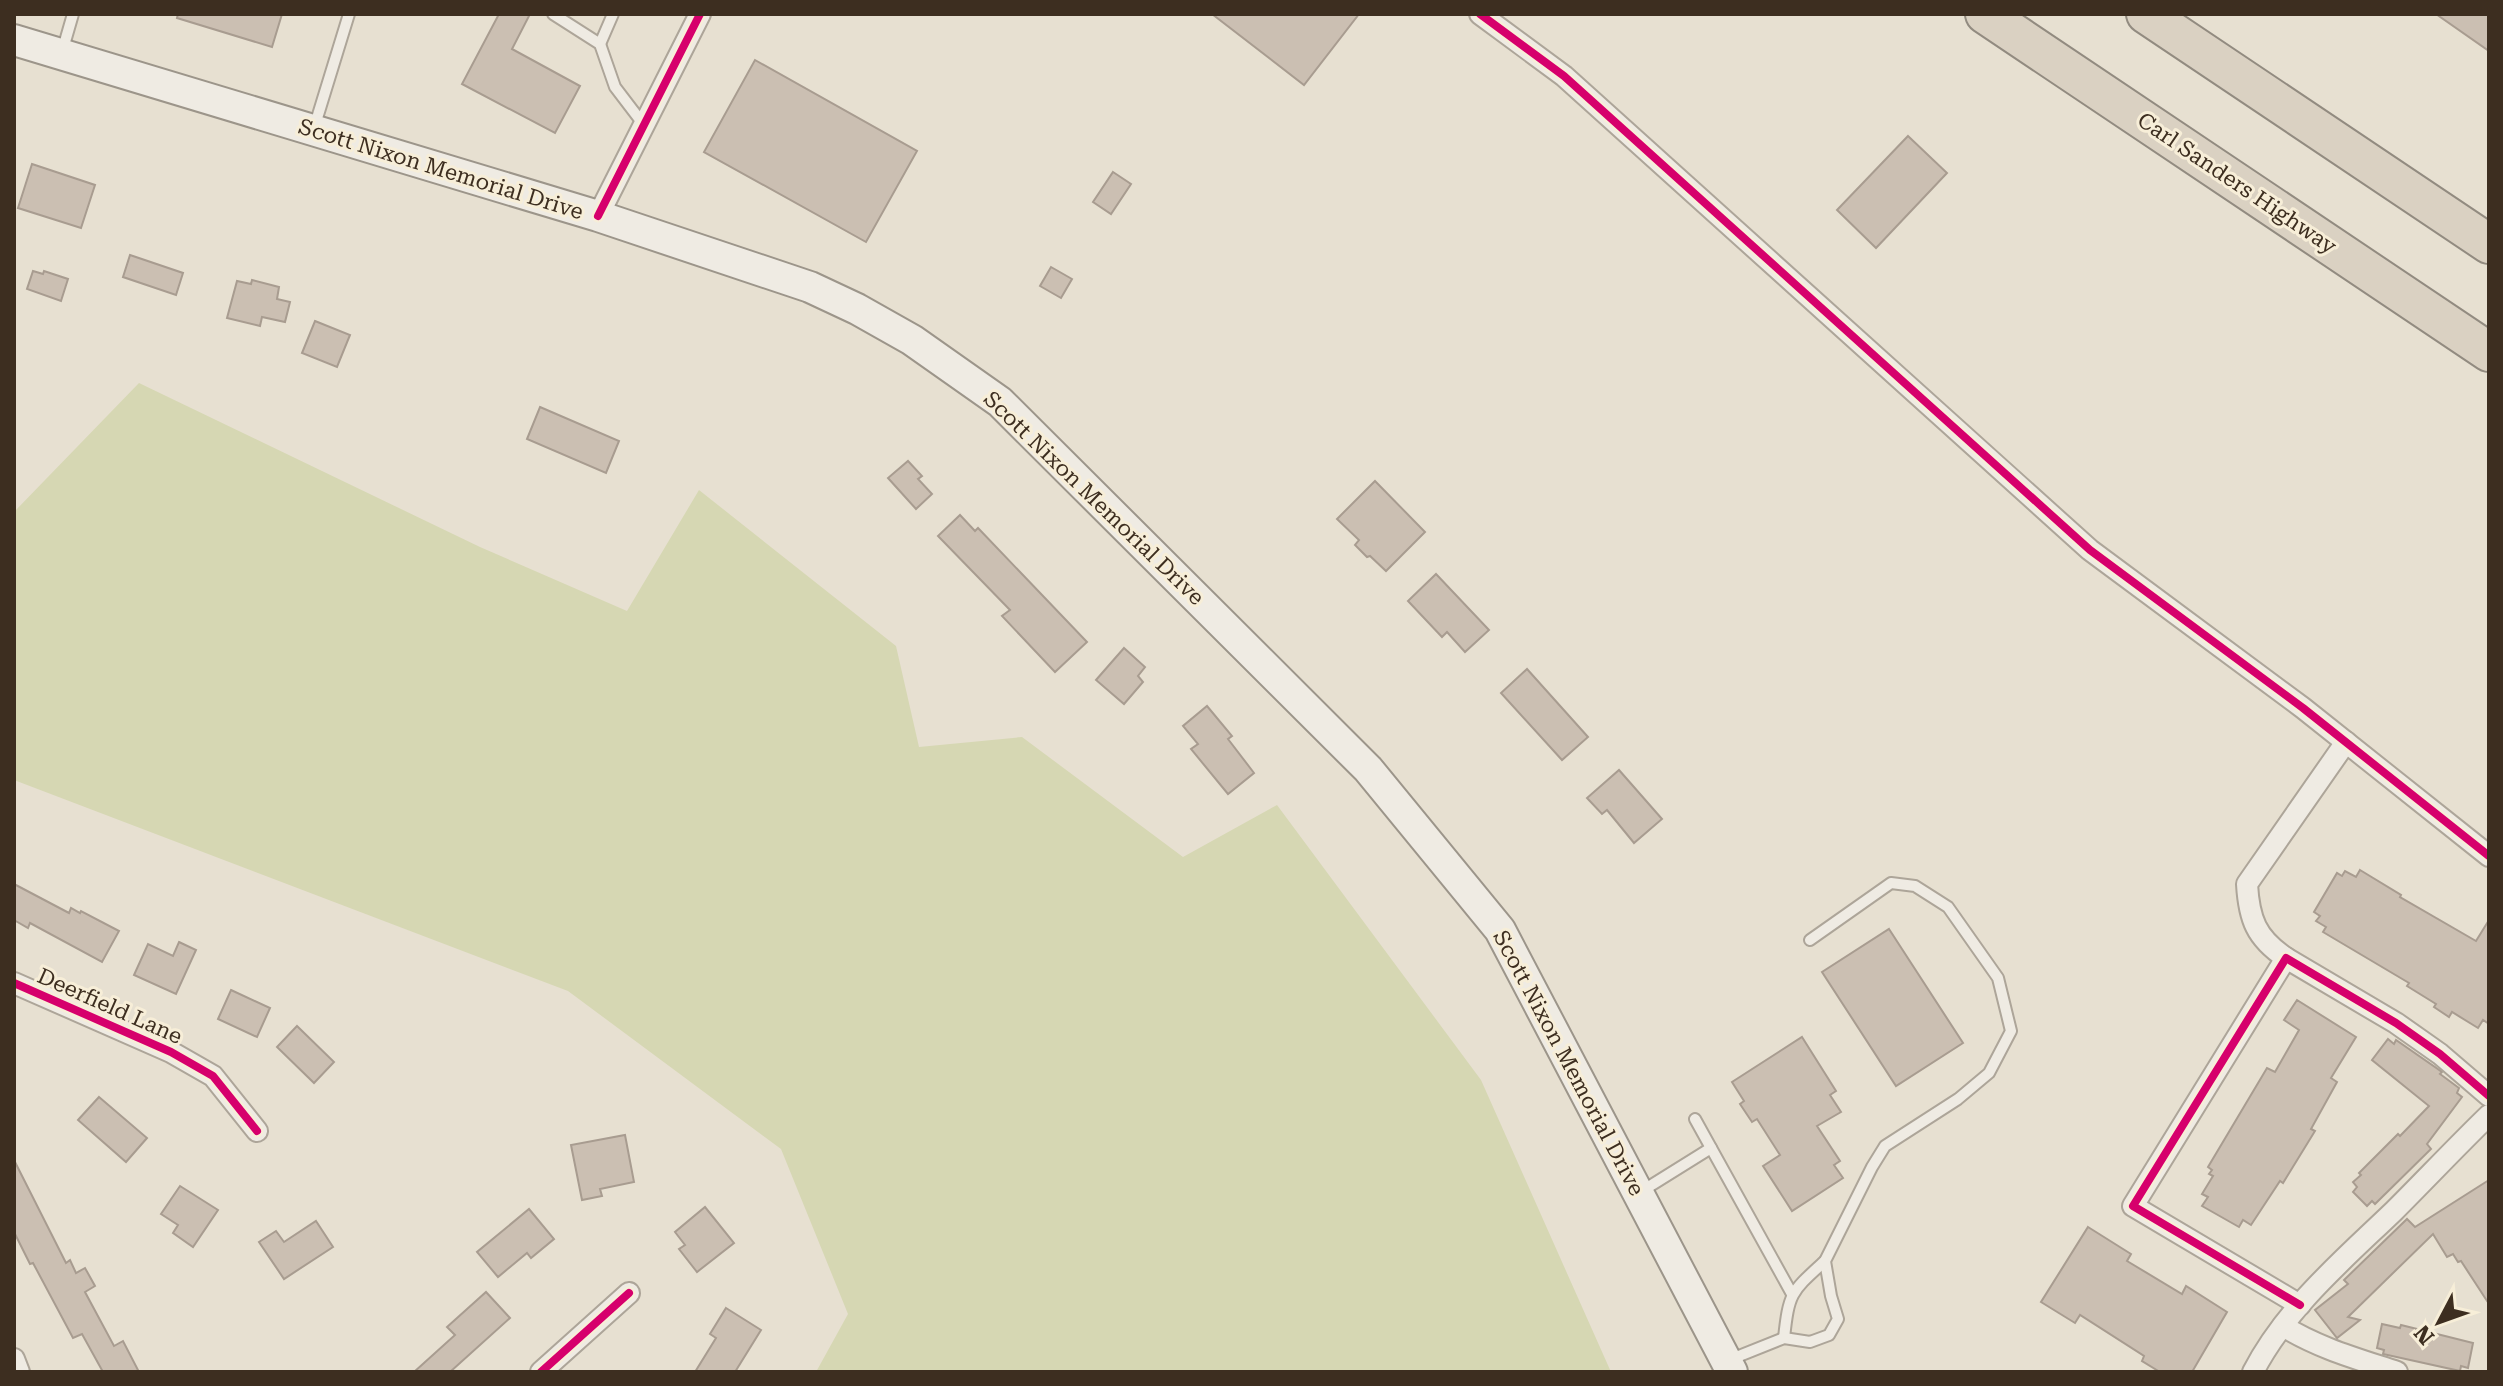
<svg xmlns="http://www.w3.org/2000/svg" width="2503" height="1386" font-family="'Roboto Serif',serif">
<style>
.green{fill:#d6d7b3}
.building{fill:#cbbfb2;stroke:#a89c90;stroke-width:2}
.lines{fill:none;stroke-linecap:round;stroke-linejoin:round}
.service-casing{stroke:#ada599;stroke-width:14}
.minor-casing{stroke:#ada599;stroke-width:24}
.secondary-casing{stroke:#9c958a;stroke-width:34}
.motorway-casing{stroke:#928b80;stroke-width:42}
.service{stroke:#efebe3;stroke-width:10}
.minor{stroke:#efebe3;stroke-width:20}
.secondary{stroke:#efebe3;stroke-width:30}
.motorway{stroke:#dad1c2;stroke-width:38}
.cycleway-casing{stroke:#f7eed8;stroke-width:13}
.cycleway{stroke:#d6006c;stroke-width:8}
.labels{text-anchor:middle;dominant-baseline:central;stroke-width:6;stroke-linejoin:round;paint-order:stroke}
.street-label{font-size:22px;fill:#3d2e20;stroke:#f7eed8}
</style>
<rect width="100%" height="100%" fill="#e7e0d1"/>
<path class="green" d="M 139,383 L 480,547 L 627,611 L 699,490 L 896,646 L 919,747 L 1022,737 L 1183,857 L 1277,805 L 1481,1080 L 1611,1372 L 816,1372 L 848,1314 L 781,1149 L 568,991 L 14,780 L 14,512 Z"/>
<g class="building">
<path d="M 178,14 L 282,14 L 272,47 L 177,18 Z"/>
<path d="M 499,14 L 530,14 L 512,49 L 580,86 L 555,133 L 462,84 Z"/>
<path d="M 1212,14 L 1359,14 L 1304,85 Z"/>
<path d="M 2436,14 L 2489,14 L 2489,51 Z"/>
<path d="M 755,60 L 917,151 L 866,242 L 704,152 Z"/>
<path d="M 1908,136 L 1947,173 L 1876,248 L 1837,210 Z"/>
<path d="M 32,164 L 95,185 L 81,228 L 18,208 Z"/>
<path d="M 1113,172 L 1131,184 L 1111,214 L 1093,202 Z"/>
<path d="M 130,255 L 183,273 L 176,295 L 123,277 Z"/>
<path d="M 1051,267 L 1072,279 L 1061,298 L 1040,286 Z"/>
<path d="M 33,271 L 43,274 L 44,271 L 68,279 L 61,301 L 27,289 Z"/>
<path d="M 252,280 L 279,287 L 277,299 L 290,302 L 285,322 L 262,317 L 260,326 L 227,318 L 237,281 L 251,284 Z"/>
<path d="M 315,321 L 350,335 L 337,367 L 302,353 Z"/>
<path d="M 540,407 L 619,441 L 606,473 L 527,439 Z"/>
<path d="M 908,461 L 922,476 L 918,479 L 932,494 L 916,509 L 888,478 Z"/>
<path d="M 1375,481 L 1425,532 L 1386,571 L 1370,556 L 1367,557 L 1355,545 L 1359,540 L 1337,519 Z"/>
<path d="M 960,515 L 975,531 L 978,528 L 1087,642 L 1055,672 L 1002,616 L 1010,610 L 938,536 Z"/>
<path d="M 1436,574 L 1489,630 L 1465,652 L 1447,632 L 1442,637 L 1408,601 Z"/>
<path d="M 1124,648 L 1145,667 L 1138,676 L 1143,682 L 1124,704 L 1096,680 Z"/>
<path d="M 1527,669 L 1588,737 L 1562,760 L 1501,693 Z"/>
<path d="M 1207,706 L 1232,736 L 1228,739 L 1254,773 L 1228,794 L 1191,749 L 1198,744 L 1183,726 Z"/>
<path d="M 1619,770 L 1662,819 L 1634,843 L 1607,810 L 1602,814 L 1587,798 Z"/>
<path d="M 2360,870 L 2401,895 L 2400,897 L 2476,941 L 2489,920 L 2489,1024 L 2483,1020 L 2478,1028 L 2452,1012 L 2449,1017 L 2434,1007 L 2436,1004 L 2407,986 L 2409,983 L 2323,932 L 2326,927 L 2316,921 L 2320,916 L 2314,912 L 2337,873 L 2342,876 L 2345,871 L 2356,877 Z"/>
<path d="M 14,884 L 69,913 L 71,908 L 80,913 L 81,911 L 119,931 L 102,962 L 30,923 L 28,928 L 14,920 Z"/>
<path d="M 1889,929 L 1963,1043 L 1896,1086 L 1822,972 Z"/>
<path d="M 179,942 L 196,950 L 176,994 L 134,975 L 148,944 L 173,956 Z"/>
<path d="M 231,990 L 270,1008 L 257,1037 L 218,1019 Z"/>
<path d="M 2297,1000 L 2356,1037 L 2331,1078 L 2337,1082 L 2311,1129 L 2315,1131 L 2283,1183 L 2280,1181 L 2251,1225 L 2243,1220 L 2239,1227 L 2202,1206 L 2208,1197 L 2202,1194 L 2213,1176 L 2209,1174 L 2212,1170 L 2208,1167 L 2267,1068 L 2275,1072 L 2299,1030 L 2284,1020 Z"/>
<path d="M 297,1026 L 334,1062 L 314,1083 L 277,1047 Z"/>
<path d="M 1802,1037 L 1836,1091 L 1830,1095 L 1841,1112 L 1817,1126 L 1840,1161 L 1834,1165 L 1843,1178 L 1792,1211 L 1763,1166 L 1780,1155 L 1757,1119 L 1752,1122 L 1740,1104 L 1744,1101 L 1732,1082 Z"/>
<path d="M 2388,1039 L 2394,1044 L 2396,1040 L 2442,1072 L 2440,1074 L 2459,1088 L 2457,1093 L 2462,1097 L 2427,1144 L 2431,1149 L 2375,1204 L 2372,1201 L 2367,1206 L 2353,1192 L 2357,1187 L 2353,1182 L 2361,1175 L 2359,1173 L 2398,1134 L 2400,1136 L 2429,1106 L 2372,1060 Z"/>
<path d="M 99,1097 L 147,1138 L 126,1162 L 78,1120 Z"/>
<path d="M 625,1135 L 634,1182 L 600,1189 L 602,1196 L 582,1200 L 571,1145 Z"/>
<path d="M 14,1160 L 66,1263 L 70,1260 L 76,1273 L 85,1268 L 95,1286 L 85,1292 L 114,1346 L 123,1341 L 139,1372 L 103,1372 L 82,1334 L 73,1338 L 33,1263 L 30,1264 L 14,1232 Z"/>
<path d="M 2489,1180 L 2489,1304 L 2461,1261 L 2458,1262 L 2453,1254 L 2447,1257 L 2433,1234 L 2348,1317 L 2360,1320 L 2337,1338 L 2315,1310 L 2348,1284 L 2344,1280 L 2407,1219 L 2415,1227 Z"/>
<path d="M 180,1186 L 218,1210 L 193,1247 L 173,1233 L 178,1225 L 161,1214 Z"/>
<path d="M 705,1207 L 734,1243 L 697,1272 L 679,1249 L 685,1245 L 675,1232 Z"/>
<path d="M 529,1209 L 554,1239 L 531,1258 L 527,1253 L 498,1277 L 477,1252 Z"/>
<path d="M 316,1221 L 333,1247 L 284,1279 L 259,1242 L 276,1231 L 284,1242 Z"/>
<path d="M 2088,1227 L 2131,1254 L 2127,1261 L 2182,1294 L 2186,1286 L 2227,1312 L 2192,1372 L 2160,1372 L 2142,1361 L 2144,1356 L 2080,1315 L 2075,1323 L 2041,1302 Z"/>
<path d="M 486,1292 L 510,1318 L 450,1372 L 414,1372 L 455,1335 L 447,1327 Z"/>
<path d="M 726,1308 L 761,1330 L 735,1372 L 695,1372 L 716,1338 L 710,1334 Z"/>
<path d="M 2382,1324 L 2400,1328 L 2401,1325 L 2473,1343 L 2468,1368 L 2461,1366 L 2460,1371 L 2383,1354 L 2384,1350 L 2377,1348 Z"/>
</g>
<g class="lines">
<g class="service-casing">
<g id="service">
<path d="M 553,14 L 600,44 L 615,87 L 644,125"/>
<path d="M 600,44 L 613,14"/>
<path d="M 62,52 L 73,14"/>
<path d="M 314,128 L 349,14"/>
<path d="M 1695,1119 L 1792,1294"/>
<path d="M 1642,1191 L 1711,1148"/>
<path d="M 1784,1338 C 1789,1292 1791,1292 1825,1261"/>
<path d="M 1729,1360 L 1784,1338 L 1810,1342 L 1829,1335 L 1838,1319 L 1831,1296 L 1825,1261 L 1872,1167 L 1885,1146 L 1958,1099 L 1989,1073 L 2011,1031 L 1998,978 L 1948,907 L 1915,886 L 1891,883 L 1810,940"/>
</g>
</g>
<g class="minor-casing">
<g id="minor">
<path d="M 1480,14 L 1564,76 L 2090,550 L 2303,708 L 2489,856"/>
<path d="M 598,216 L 700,14"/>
<path d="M 2286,958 C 2256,938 2249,919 2247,884 L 2346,742"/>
<path d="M 14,983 L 171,1052 L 213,1076 L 257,1131"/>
<path d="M 2300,1305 L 2133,1206 L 2286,958 L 2396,1023 L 2440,1054 L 2489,1096"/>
<path d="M 2283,1326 C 2318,1348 2358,1359 2397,1372"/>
<path d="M 14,1359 L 19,1372"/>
<path d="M 541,1372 L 629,1293"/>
<path d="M 2253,1372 C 2286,1308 2343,1260 2394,1211 C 2426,1179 2457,1146 2489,1115"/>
</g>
</g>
<g class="secondary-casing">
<path id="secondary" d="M 14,40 L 598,216 L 810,287 L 857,309 L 912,340 L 1000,402 L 1368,769 L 1500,930 L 1732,1372"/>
</g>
<g class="motorway-casing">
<g id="motorway">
<path d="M 1985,14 L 2489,352"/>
<path d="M 2146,14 L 2489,244"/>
</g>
</g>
<use href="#service" class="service"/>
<use href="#minor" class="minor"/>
<use href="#secondary" class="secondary"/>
<use href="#motorway" class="motorway"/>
<g class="cycleway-casing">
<g id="cycleway">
<path d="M 1480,14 L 1564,76 L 2090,550 L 2303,708 L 2489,856"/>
<path d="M 598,216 L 700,14"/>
<path d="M 14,983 L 171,1052 L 213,1076 L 257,1131"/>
<path d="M 2300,1305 L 2133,1206 L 2286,958 L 2396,1023 L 2440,1054 L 2489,1096"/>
<path d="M 541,1372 L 629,1293"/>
</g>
</g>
<use href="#cycleway" class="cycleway"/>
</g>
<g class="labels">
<g class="street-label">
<text transform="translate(441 169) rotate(17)">Scott Nixon Memorial Drive</text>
<text transform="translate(2237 183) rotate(34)">Carl Sanders Highway</text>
<text transform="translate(1094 498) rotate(44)">Scott Nixon Memorial Drive</text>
<text transform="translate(110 1006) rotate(24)">Deerfield Lane</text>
<text transform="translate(1569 1063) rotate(62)">Scott Nixon Memorial Drive</text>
</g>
</g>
<rect width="2503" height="1386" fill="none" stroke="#3d2e20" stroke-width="32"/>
<g transform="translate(2439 1322) rotate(229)" stroke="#f7eed8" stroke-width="6" paint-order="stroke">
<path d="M0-6L14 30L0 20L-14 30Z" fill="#3d2e20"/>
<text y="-12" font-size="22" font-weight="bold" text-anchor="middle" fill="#3d2e20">N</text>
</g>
</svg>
